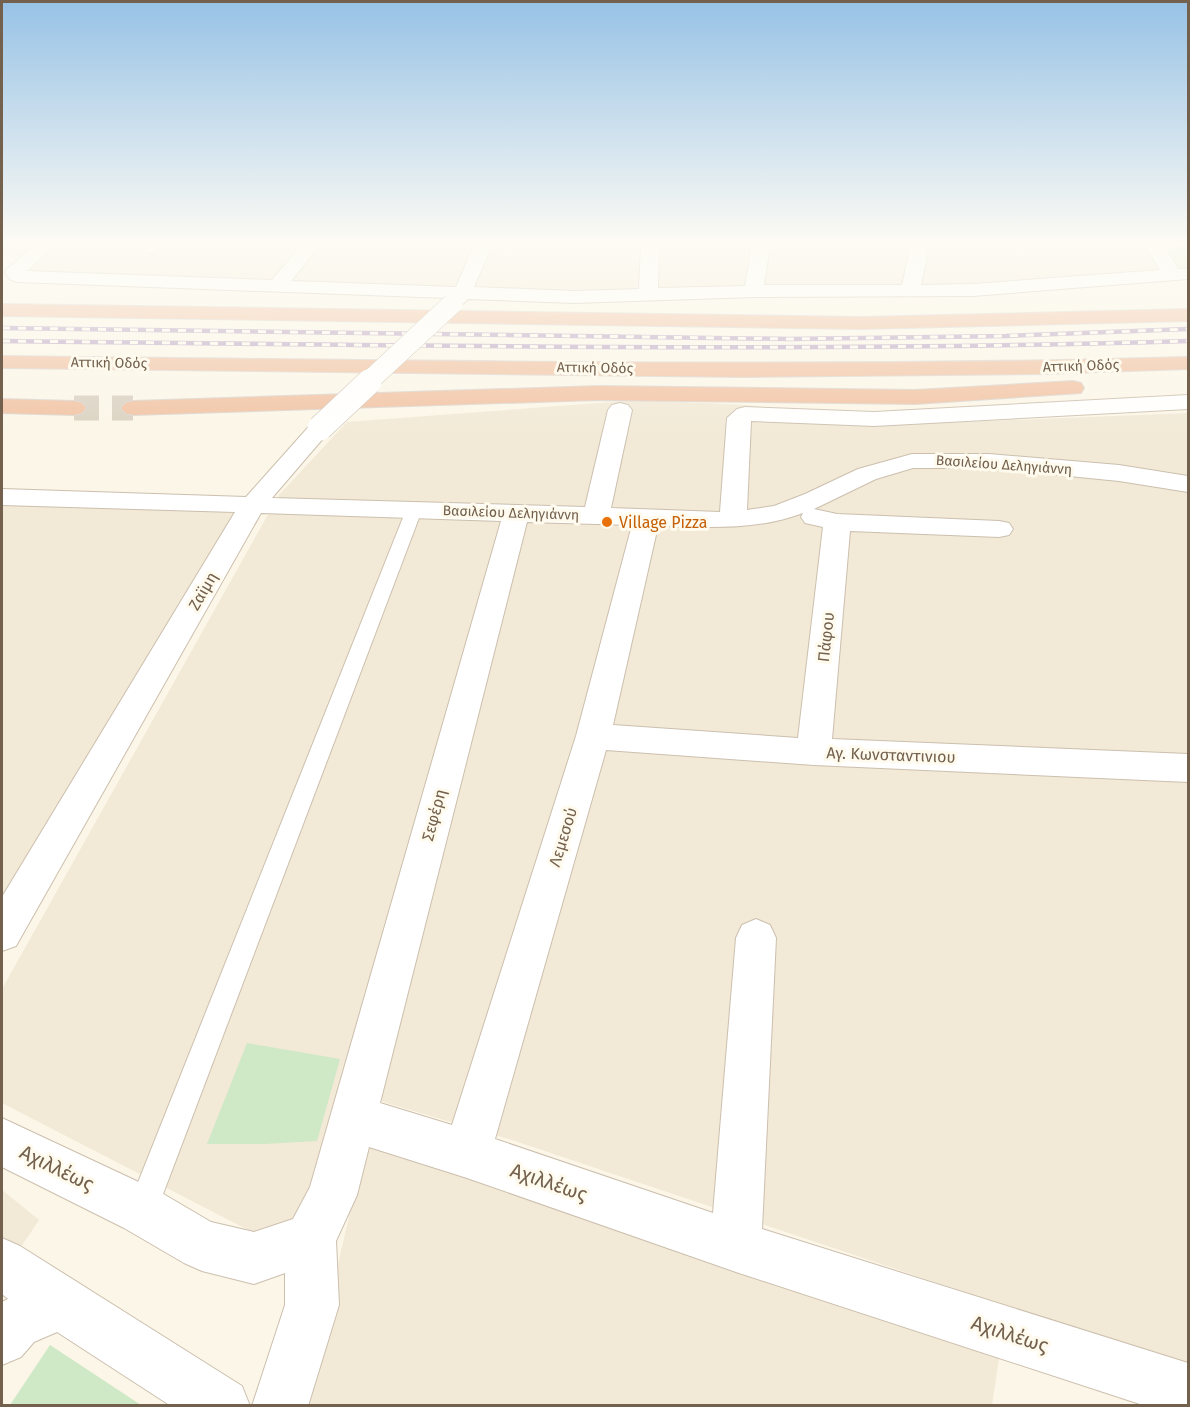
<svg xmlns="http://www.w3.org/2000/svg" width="1190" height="1407" font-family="'Fira Sans',sans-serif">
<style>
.residential{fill:#f2e9d6}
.green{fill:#cfe8c6}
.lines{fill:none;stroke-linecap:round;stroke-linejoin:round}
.motorway-tunnel{stroke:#d9d0c0;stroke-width:25;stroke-dasharray:25 13;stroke-linecap:butt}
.service-casing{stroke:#ccbfae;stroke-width:2}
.minor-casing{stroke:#ccbfae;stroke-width:2}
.motorway-casing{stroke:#dbd6d1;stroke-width:2}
.service{fill:#fff;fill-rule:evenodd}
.minor{fill:#fff;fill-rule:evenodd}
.motorway{fill:#f1c2a2;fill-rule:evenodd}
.rail-casing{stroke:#bba6c4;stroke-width:4.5}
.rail{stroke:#fefaed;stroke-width:3;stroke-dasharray:8;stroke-linecap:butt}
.minor-bridge-far1-casing{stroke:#ccbfae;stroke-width:21;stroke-linecap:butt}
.minor-bridge-casing{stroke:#ccbfae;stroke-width:26;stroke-linecap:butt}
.minor-bridge-far1{stroke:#fff;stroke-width:20}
.minor-bridge{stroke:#fff;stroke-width:25}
.food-dot{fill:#e8710a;stroke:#fefaed;stroke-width:2}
.labels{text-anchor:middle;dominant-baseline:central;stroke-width:6;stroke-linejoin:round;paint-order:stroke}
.far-street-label{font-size:14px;fill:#73604d;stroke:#fefaed}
.food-label{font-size:16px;fill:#c56008;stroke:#fefaed;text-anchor:start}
.street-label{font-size:16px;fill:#73604d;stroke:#fefaed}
.near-street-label{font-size:20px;fill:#73604d;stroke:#fefaed}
</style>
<rect width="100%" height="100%" fill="#fbf6e7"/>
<g class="residential">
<path d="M 2,245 L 1188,245 L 1188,271 L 1034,282 L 921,287 L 571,293 L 2,274 L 20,258 L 2,256 Z"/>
<path d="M 639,400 L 745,405 L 914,424 L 1188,413 L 1188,1367 L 515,1141 L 343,1090 L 315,1208 L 262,1237 L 2,1103 L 2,989 L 279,495 L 347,422 Z"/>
<path d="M 2,505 L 239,511 L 2,911 Z"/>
<path d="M 369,1131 L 1000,1351 L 992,1405 L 305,1406 Z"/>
<path d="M 2,1190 L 39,1220 L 2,1275 Z"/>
</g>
<g class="green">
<path d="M 1169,245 L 1188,247 L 1188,269 L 1177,267 L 1166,248 Z"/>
<path d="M 247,1043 L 340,1059 L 317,1141 L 265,1144 L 207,1144 Z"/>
<path d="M 50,1345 L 141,1405 L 10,1405 Z"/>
</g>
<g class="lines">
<path class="motorway-tunnel" d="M 74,408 L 133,408"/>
<g class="service-casing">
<g id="service">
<path d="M 150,245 L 162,245 L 154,252 L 146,252 L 145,250 Z"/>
<path d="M 414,505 L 422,510 L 157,1210 L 152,1220 L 142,1225 L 132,1220 L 127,1210 L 406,510 Z"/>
</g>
</g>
<g class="minor-casing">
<g id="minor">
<path d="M 36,245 L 55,245 L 27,271 L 272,280 L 302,245 L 320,245 L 291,281 L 456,287 L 474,245 L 492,245 L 474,287 L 574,291 L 639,289 L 641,245 L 659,245 L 658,288 L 745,286 L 752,245 L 770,245 L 764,285 L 902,285 L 911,245 L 929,245 L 921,285 L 973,284 L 1160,270 L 1145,245 L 1163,245 L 1178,269 L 1188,269 L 1188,279 L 973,296 L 754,297 L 574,303 L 468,299 C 461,306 457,310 446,307 L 443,303 L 447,298 L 18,282 L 11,280 L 5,273 L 7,269 Z"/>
<path d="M 1188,395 L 1188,409 L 874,426 L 751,421 L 747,510 L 774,506 L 805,494 L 858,469 L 912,454 L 989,454 L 1119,465 L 1188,476 L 1188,492 L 1119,481 L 989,468 L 913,468 L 876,479 L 814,509 L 837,514 L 999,521 L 1009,523 L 1013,529 L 1009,535 L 999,537 L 850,531 L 832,739 L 1188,754 L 1188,782 L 814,765 L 606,750 L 495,1139 L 713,1213 L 736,938 L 742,925 L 756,919 L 770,925 L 776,938 L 762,1229 L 1188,1363 L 1188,1406 L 1146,1406 L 736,1272 L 467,1178 L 369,1147 L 357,1195 L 336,1241 L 339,1305 L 308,1406 L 252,1406 L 285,1305 L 285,1273 L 254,1284 L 202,1271 L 184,1263 L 124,1228 L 2,1167 L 2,1118 L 160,1192 L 211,1222 L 254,1232 L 293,1219 L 310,1187 L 501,521 L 261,513 L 16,946 L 2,951 L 2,897 L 235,512 L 2,505 L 2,489 L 246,497 L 312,423 L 320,421 L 328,423 L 332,428 L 272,498 L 585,507 L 608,410 L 612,405 L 620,403 L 628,405 L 632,410 L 611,508 L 720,512 L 727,418 L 737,409 L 745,407 L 874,412 ZM 803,513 L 801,517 L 805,523 L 823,527 L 798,738 L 613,725 L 658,526 C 708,527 756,531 803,513 ZM 527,522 L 632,525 L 576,736 L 452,1125 L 380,1103 Z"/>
<path d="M 2,1238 L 20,1246 L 242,1386 L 250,1406 L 171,1406 L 57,1332 L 34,1342 L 21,1357 L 2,1365 L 2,1302 L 8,1299 L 2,1294 Z"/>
</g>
</g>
<g class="motorway-casing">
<g id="motorway">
<path d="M 2,304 L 861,317 L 1188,309 L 1188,321 L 861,329 L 2,316 Z"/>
<path d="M 2,356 C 397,360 793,368 1188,357 L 1188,369 L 1040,374 L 743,377 L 2,368 Z"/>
<path d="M 1073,381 L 1081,383 L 1084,388 L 1081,393 L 915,404 L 598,400 L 133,415 L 125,413 L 121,408 L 125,403 L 133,401 L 598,386 L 915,390 Z"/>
<path d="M 2,399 L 74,401 L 82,403 L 86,408 L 82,413 L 74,415 L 2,413 Z"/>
</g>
</g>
<use href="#service" class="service"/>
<use href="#minor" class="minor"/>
<use href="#motorway" class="motorway"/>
<g class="rail-casing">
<g id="rail">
<path d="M 2,328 L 789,339 L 1006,336 L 1188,329"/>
<path d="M 2,341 C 397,345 793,353 1188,341"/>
</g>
</g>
<use href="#rail" class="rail"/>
<g class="minor-bridge-far1-casing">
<path id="minor-bridge-far1" d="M 367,383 L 453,303"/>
</g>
<g class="minor-bridge-casing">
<path id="minor-bridge" d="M 320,428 L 369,382"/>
</g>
<use href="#minor-bridge-far1" class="minor-bridge-far1"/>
<use href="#minor-bridge" class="minor-bridge"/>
</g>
<linearGradient id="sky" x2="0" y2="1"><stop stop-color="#97c2e6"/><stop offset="0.55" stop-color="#fdfbf4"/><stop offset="1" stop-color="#fdfbf4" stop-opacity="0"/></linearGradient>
<rect width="1190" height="442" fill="url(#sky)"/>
<circle class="food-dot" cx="607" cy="522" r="6"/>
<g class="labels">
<g class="far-street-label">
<text transform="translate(109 363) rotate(1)">Αττική Οδός</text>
<text transform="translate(1081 366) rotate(-2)">Αττική Οδός</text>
<text transform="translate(595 368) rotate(1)">Αττική Οδός</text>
<text transform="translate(1004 465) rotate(4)">Βασιλείου Δεληγιάννη</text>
<text transform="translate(511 513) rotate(2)">Βασιλείου Δεληγιάννη</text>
</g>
<g class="food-label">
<text x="619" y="522">Village Pizza</text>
</g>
<g class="street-label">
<text transform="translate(203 591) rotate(-60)">Ζαϊμη</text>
<text transform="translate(826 637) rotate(-84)">Πάφου</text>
<text transform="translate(891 755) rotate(2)">Αγ. Κωνσταντινιου</text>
<text transform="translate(434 815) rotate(-75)">Σεφέρη</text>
<text transform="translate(563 837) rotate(-73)">Λεμεσού</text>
</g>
<g class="near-street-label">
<text transform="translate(57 1168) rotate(26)">Αχιλλέως</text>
<text transform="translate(549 1182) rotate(19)">Αχιλλέως</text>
<text transform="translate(1010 1334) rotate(18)">Αχιλλέως</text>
</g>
</g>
<rect width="1190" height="1407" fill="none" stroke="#73604d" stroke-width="6"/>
</svg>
